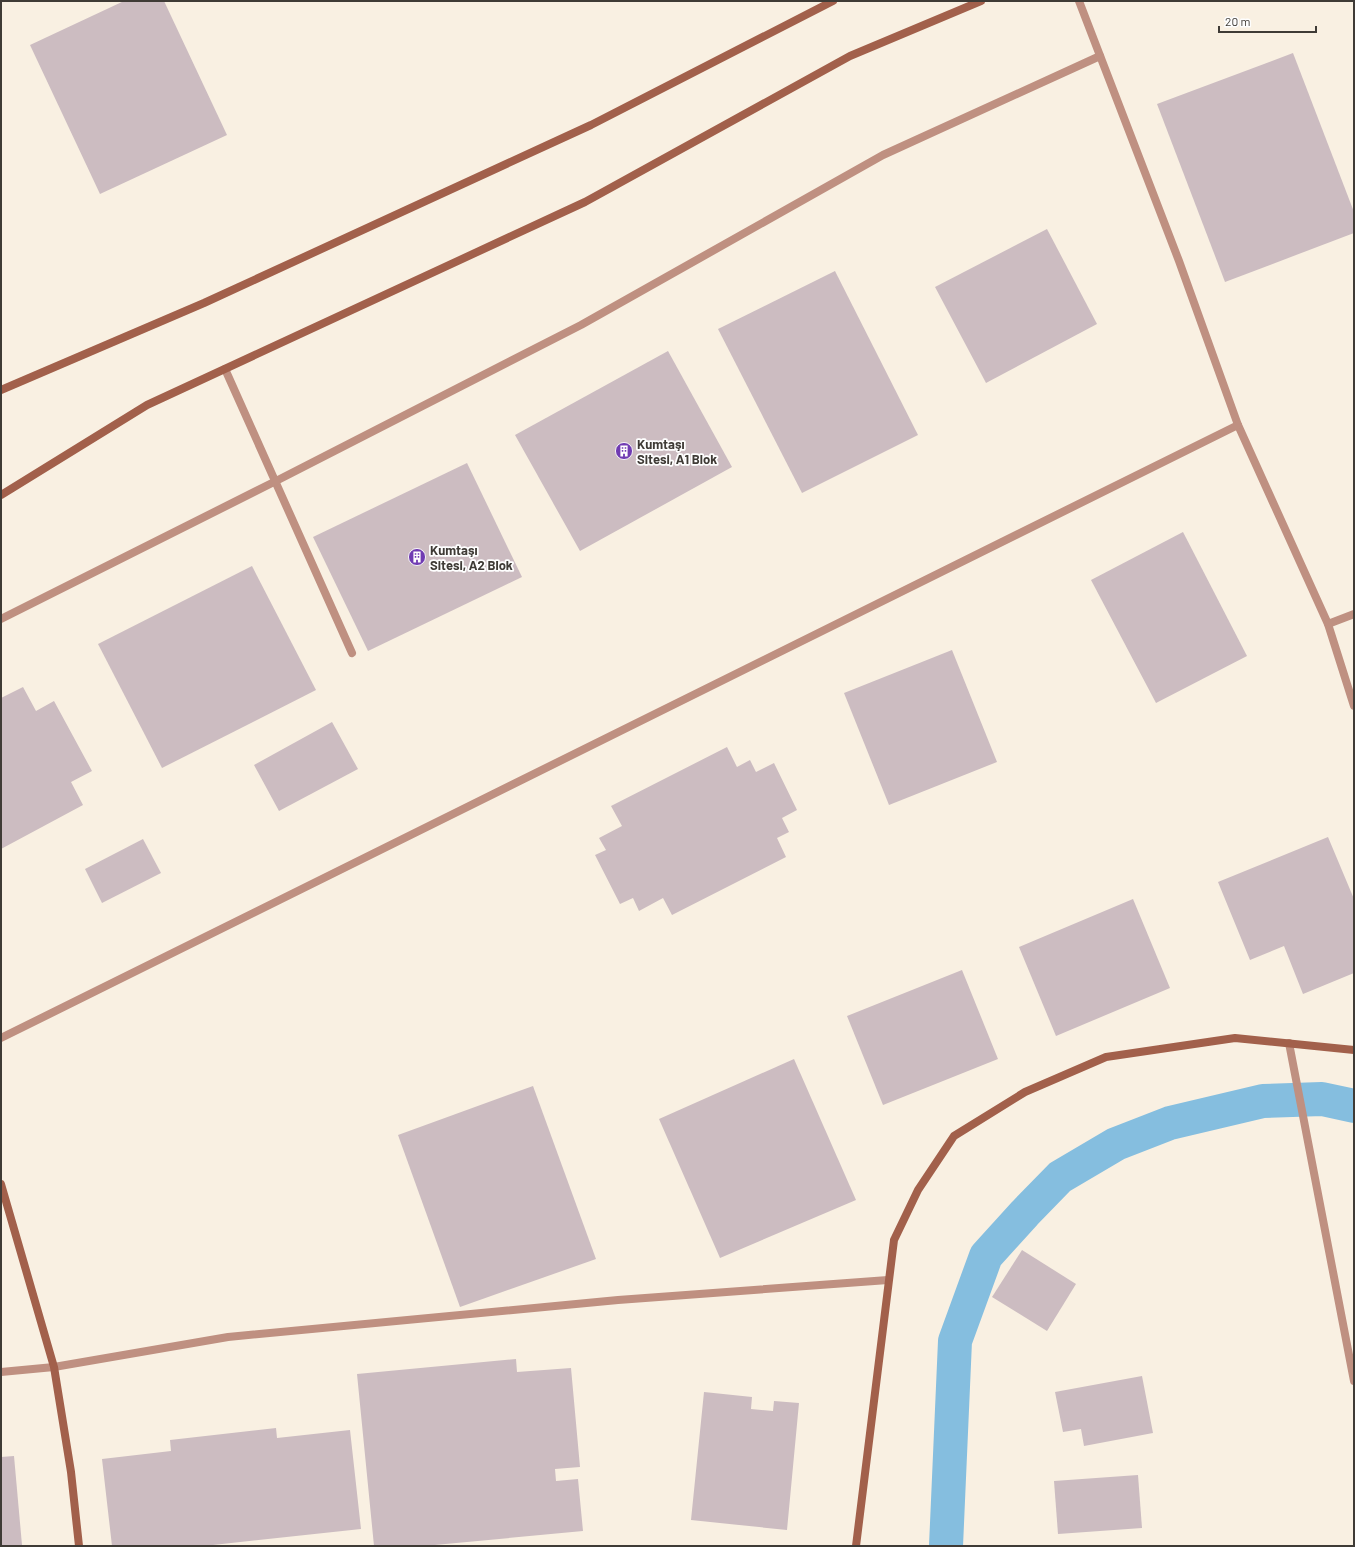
<svg xmlns="http://www.w3.org/2000/svg" width="1355" height="1547" font-family="Barlow,sans-serif">
<style>
.lines{fill:none;stroke-linecap:round;stroke-linejoin:round}
.canal{stroke:#85bedf;stroke-width:34}
.building{fill:#ccbcc1}
.lane{stroke:#bf9081;stroke-width:8}
.street{stroke:#bf9081;stroke-width:8}
.secondary{stroke:#a2604b;stroke-width:8}
.labels{text-anchor:middle;dominant-baseline:central;stroke-width:3.5;stroke-linejoin:round;paint-order:stroke}
.poi-label{font-size:13px;font-weight:bold;fill:#3f3b36;stroke:#fefefe;text-anchor:start}
</style>
<rect width="100%" height="100%" fill="#f9f0e2"/>
<g class="lines">
<path class="canal" d="M 946,1546 L 955,1341 L 986,1256 L 1025,1213 L 1060,1177 L 1116,1144 L 1170,1123 L 1263,1101 L 1322,1099 L 1354,1106"/>
</g>
<g class="building">
<path d="M 124,1 L 164,1 L 227,135 L 100,194 L 30,45 Z"/>
<path d="M 1293,53 L 1354,212 L 1354,233 L 1225,282 L 1157,104 Z"/>
<path d="M 1047,229 L 1097,324 L 986,383 L 935,287 Z"/>
<path d="M 835,271 L 918,435 L 802,493 L 718,329 Z"/>
<path d="M 668,351 L 732,467 L 580,551 L 515,435 Z"/>
<path d="M 467,463 L 522,577 L 368,651 L 313,537 Z"/>
<path d="M 1183,532 L 1247,656 L 1156,703 L 1091,580 Z"/>
<path d="M 252,566 L 316,690 L 162,768 L 98,644 Z"/>
<path d="M 952,650 L 997,762 L 889,805 L 844,693 Z"/>
<path d="M 23,687 L 36,711 L 54,701 L 92,771 L 71,782 L 83,805 L 1,849 L 1,698 Z"/>
<path d="M 332,722 L 358,769 L 279,811 L 254,765 Z"/>
<path d="M 727,747 L 737,767 L 750,760 L 756,772 L 774,763 L 797,810 L 782,818 L 789,832 L 777,838 L 786,857 L 672,915 L 663,898 L 639,911 L 633,898 L 620,904 L 595,855 L 606,850 L 599,838 L 622,826 L 611,806 Z"/>
<path d="M 1328,837 L 1354,899 L 1354,973 L 1303,994 L 1284,946 L 1250,960 L 1218,882 Z"/>
<path d="M 143,839 L 161,873 L 102,903 L 85,869 Z"/>
<path d="M 1133,899 L 1170,988 L 1056,1036 L 1019,947 Z"/>
<path d="M 962,970 L 998,1059 L 883,1105 L 847,1016 Z"/>
<path d="M 794,1059 L 856,1200 L 720,1258 L 659,1119 Z"/>
<path d="M 533,1086 L 596,1259 L 460,1307 L 398,1135 Z"/>
<path d="M 1022,1250 L 1076,1284 L 1047,1331 L 992,1297 Z"/>
<path d="M 516,1359 L 517,1372 L 571,1368 L 580,1467 L 555,1469 L 556,1481 L 578,1479 L 583,1531 L 424,1546 L 374,1546 L 357,1374 Z"/>
<path d="M 1142,1376 L 1153,1433 L 1084,1446 L 1081,1429 L 1063,1432 L 1055,1392 Z"/>
<path d="M 704,1392 L 752,1397 L 751,1409 L 773,1411 L 774,1401 L 799,1403 L 787,1530 L 691,1520 Z"/>
<path d="M 276,1428 L 277,1438 L 350,1430 L 361,1529 L 204,1546 L 112,1546 L 102,1459 L 171,1451 L 170,1440 Z"/>
<path d="M 14,1456 L 22,1545 L 1,1546 L 1,1457 Z"/>
<path d="M 1138,1475 L 1142,1528 L 1058,1534 L 1054,1481 Z"/>
</g>
<g class="lines">
<g class="lane">
<path d="M 225,369 L 352,653"/>
<path d="M 1,619 L 276,481 L 581,325 L 883,155 L 1100,56"/>
</g>
<g class="street">
<path d="M 1079,1 L 1179,261 L 1238,425 L 1328,624 L 1354,706"/>
<path d="M 1328,624 L 1354,614"/>
<path d="M 1,1038 L 1238,425"/>
<path d="M 1289,1043 L 1354,1381"/>
<path d="M 1,1372 L 54,1367 L 228,1337 L 618,1300 L 888,1280"/>
</g>
<g class="secondary">
<path d="M 1,390 L 204,303 L 591,125 L 833,1"/>
<path d="M 1,495 L 147,405 L 585,202 L 850,56 L 981,1"/>
<path d="M 1,1184 L 54,1367 L 71,1472 L 79,1546"/>
<path d="M 856,1546 L 894,1240 L 918,1190 L 954,1136 L 1025,1092 L 1106,1057 L 1235,1038 L 1354,1050"/>
</g>
</g>
<defs>
<g id="building-disc" transform="scale(0.9)"><circle r="9.5" fill="#703bb2" stroke="#fefefe"/><path d="M-4-6H4V6H1V3H-1V6H-4ZM-2.5-4.3h1.7v1.8h-1.7ZM.8-4.3h1.7v1.8H.8ZM-2.5-1h1.7V.8h-1.7ZM.8-1h1.7V.8H.8Z" fill="#fff"/></g>
</defs>
<g fill-rule="evenodd">
<use href="#building-disc" x="624" y="451"/>
<use href="#building-disc" x="417" y="557"/>
</g>
<g class="labels">
<g class="poi-label">
<text x="637" y="444">Kumtaşı<tspan x="637" dy="15">Sitesi, A1 Blok</tspan></text>
<text x="430" y="550">Kumtaşı<tspan x="430" dy="15">Sitesi, A2 Blok</tspan></text>
</g>
</g>
<rect width="1355" height="1547" fill="none" stroke="#3f3b36" stroke-width="4"/>
<path d="M1219 26v6h97v-6" fill="none" stroke="#3f3b36" stroke-width="2"/>
<text x="1225" y="26" font-size="12" fill="#3f3b36" stroke="#fefefe" stroke-width="3" paint-order="stroke">20 m</text>
</svg>
